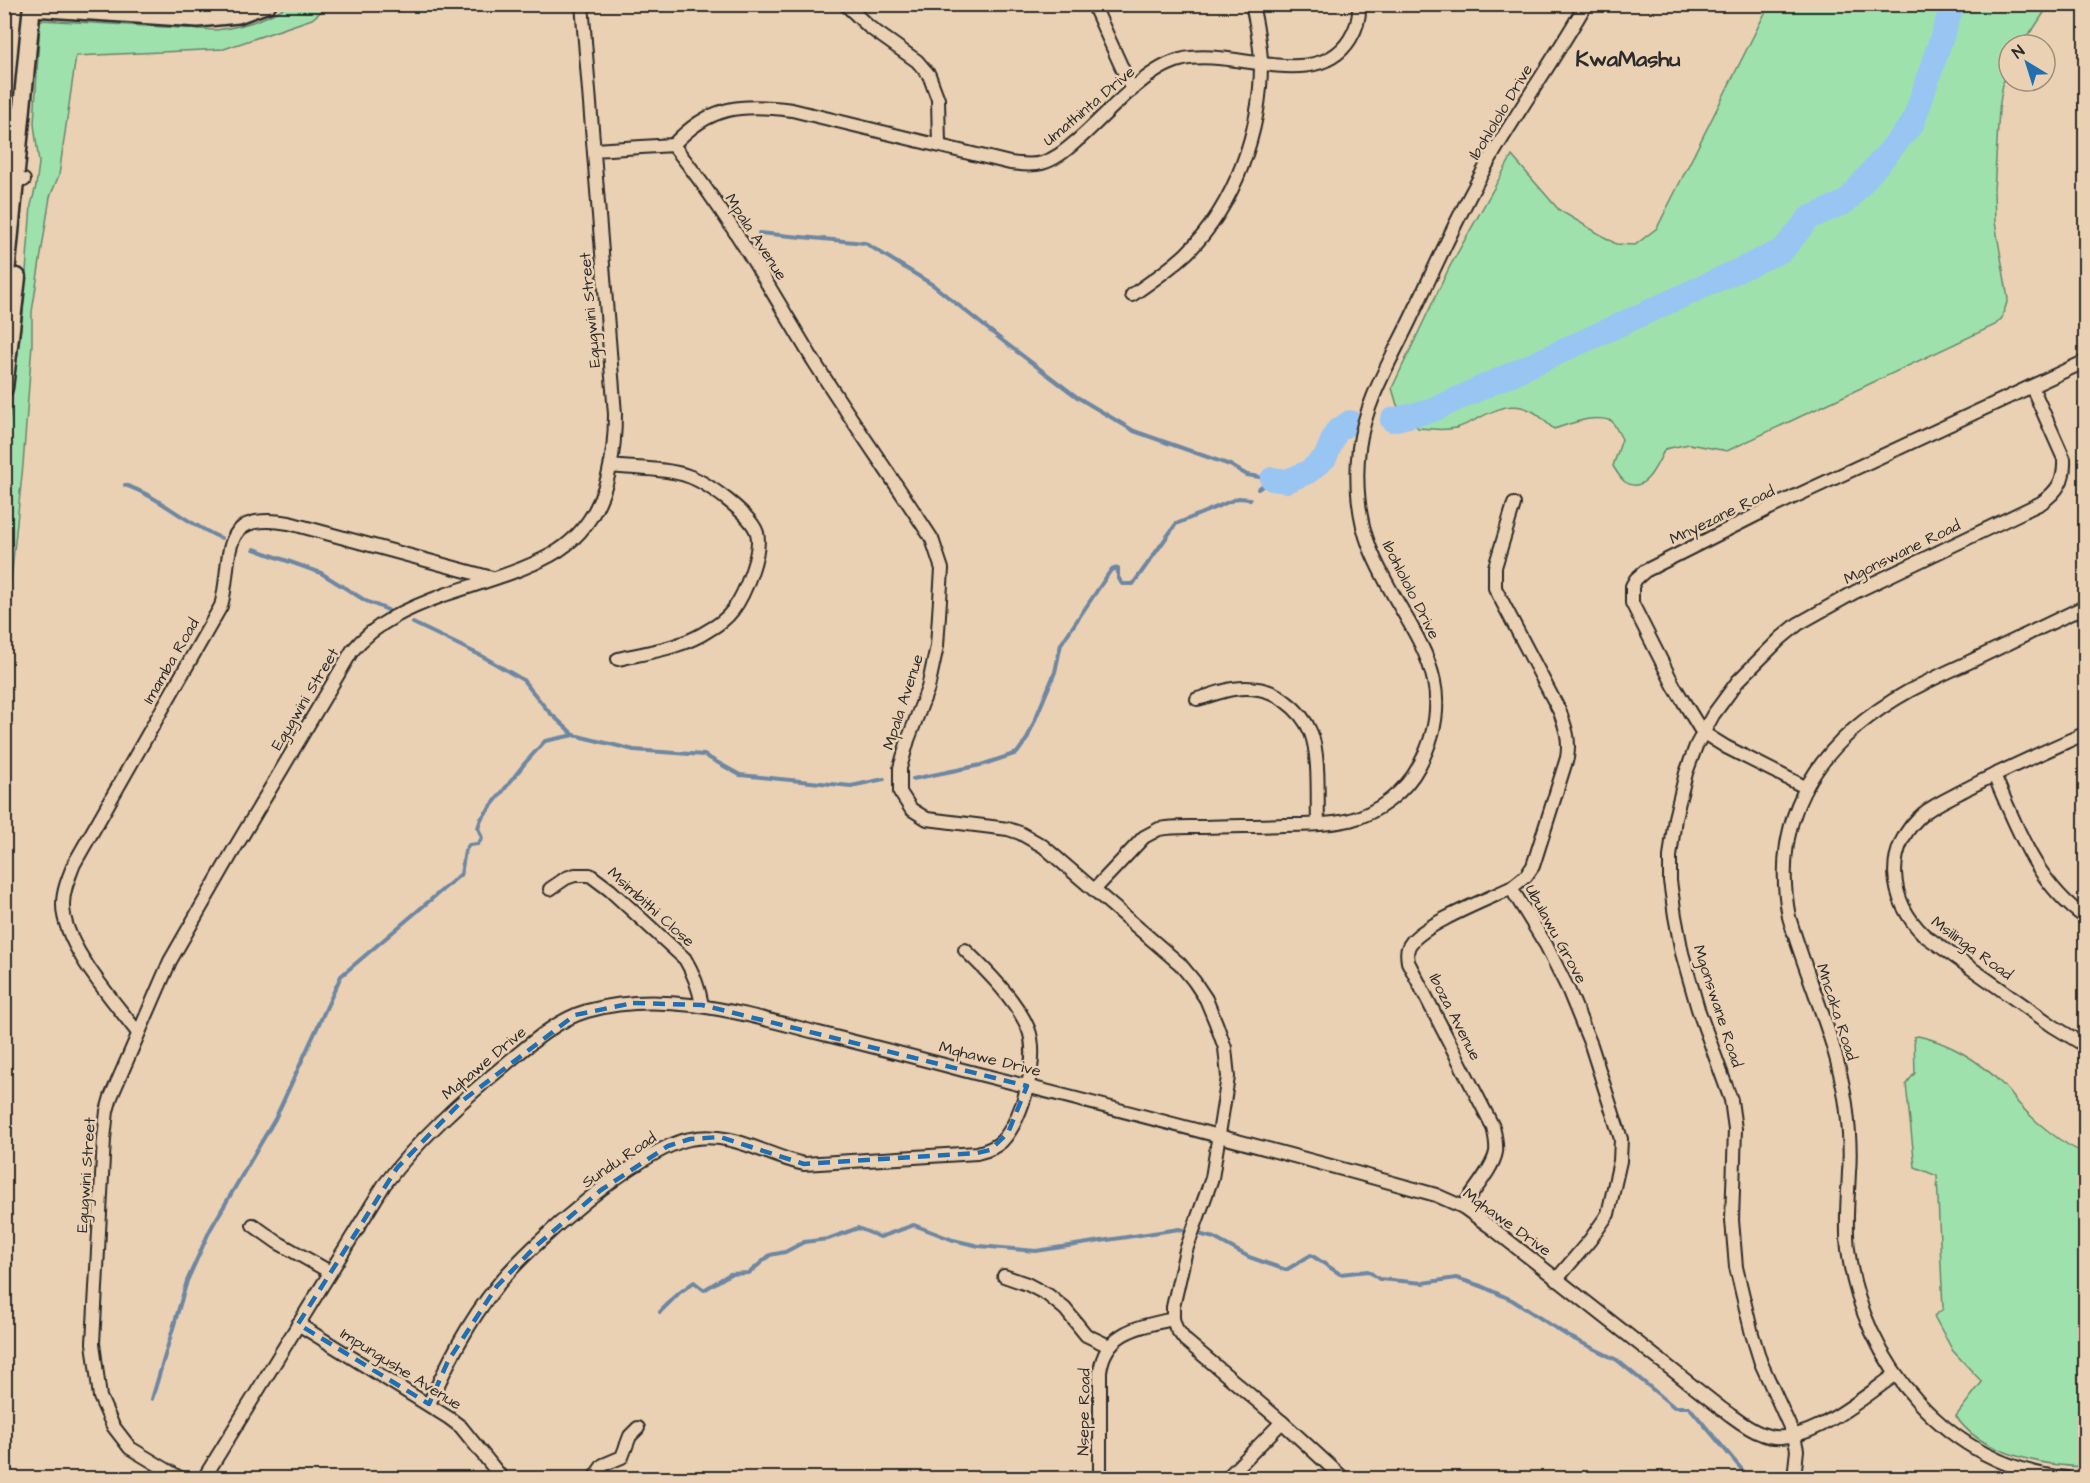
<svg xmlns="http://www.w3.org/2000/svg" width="2090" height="1483" font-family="'Architects Daughter',sans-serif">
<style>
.green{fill:#9fe1ac;stroke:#65866c;stroke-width:1.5}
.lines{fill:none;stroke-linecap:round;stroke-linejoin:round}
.stream{stroke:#6d87a3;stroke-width:4}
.river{stroke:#99c5f3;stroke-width:24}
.minor-casing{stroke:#2b2b2b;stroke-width:16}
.tertiary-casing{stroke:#2b2b2b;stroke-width:20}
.secondary-casing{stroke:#2b2b2b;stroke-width:21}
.minor{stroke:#ebd1b3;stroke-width:12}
.tertiary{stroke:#ebd1b3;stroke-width:15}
.secondary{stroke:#ebd1b3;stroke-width:16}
.marked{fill:none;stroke:#1f6fb2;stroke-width:4.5;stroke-dasharray:12 8;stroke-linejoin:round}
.labels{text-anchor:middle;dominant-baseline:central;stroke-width:5;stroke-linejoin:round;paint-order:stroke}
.street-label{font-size:16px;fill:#2b2b2b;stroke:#ebd1b3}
.district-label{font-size:22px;font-weight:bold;fill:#2b2b2b;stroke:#ebd1b3}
</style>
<rect width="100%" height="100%" fill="#ebd1b3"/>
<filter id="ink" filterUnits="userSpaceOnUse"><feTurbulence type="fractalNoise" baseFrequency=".0167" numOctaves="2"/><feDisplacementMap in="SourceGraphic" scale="12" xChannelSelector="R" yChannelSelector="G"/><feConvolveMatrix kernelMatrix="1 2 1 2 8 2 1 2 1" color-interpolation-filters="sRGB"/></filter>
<g filter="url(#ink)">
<g class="green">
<path d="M 289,5 L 329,5 L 312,19 L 224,49 L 76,56 L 59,175 L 50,197 L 32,312 L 32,344 L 23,465 L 7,618 L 4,616 L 4,460 L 23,312 L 31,205 L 36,186 L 39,163 L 34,124 L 40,20 L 216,30 C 243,27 266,19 289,5 Z"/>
<path d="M 1769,5 L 2049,5 L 2034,28 L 2018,45 L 2009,45 L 1999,109 L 1994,191 L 1995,222 L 2008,299 L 2002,318 L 1995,325 L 1727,451 L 1689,444 L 1665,449 C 1658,461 1646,496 1625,482 C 1620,478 1616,471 1613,466 L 1622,439 L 1612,421 C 1593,414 1573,423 1554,429 C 1547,424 1540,415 1532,411 C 1504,396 1481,421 1456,428 C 1443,431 1431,429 1418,428 L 1397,405 L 1392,388 L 1449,268 L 1512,156 L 1559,210 L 1616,244 L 1635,245 L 1657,228 Z"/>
<path d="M 1918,1036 C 1948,1042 1980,1061 2001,1083 C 2008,1089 2013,1097 2019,1104 C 2034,1121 2064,1146 2085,1153 L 2085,1467 C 2045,1466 1978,1453 1956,1416 L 1982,1382 L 1953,1351 L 1934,1316 L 1943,1309 L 1937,1176 L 1915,1167 L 1906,1084 L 1915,1073 L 1914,1037 Z"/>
</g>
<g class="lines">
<g class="stream">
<path d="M 759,233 L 865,243 L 933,285 L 1003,341 L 1077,397 L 1134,431 L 1230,465 L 1247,475 L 1272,479"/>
<path d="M 125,485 C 160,497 187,524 221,538"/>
<path d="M 1258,489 L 1272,479"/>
<path d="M 254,549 L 321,573 L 366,601 L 388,610"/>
<path d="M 413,623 L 482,656 L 523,680 L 549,712 L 574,735"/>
<path d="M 913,779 L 981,765 L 1017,753 L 1027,739 L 1055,672 L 1061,644 L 1111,570 L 1118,568 L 1118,577 L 1122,584 L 1133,584 L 1176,524 L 1238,498 L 1250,499"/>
<path d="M 660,1312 L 679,1293 L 694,1282 L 704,1290 L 730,1274 L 749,1273 L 770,1255 L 785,1252 L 804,1242 L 828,1239 L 858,1228 L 880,1237 L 914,1225 L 953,1240 L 979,1246 L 1036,1251 L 1179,1229 L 1214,1238 L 1249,1257 L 1286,1270 L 1311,1255 L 1340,1274 L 1368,1271 L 1379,1279 L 1423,1283 L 1456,1278 L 1481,1286 L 1512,1300 L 1568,1336 L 1617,1360 L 1674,1407 L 1689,1407 L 1749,1478"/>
<path d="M 152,1399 L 187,1281 L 210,1230 L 275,1119 L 341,976 L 461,874 L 465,851 L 469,845 L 478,844 L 482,838 L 478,828 L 481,819 L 525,763 L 545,741 L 574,735 L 634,750 L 704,755 L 740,775 L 851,786 L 884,779"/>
</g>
<g class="river">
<path d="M 1392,420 L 1433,410 L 1783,250 L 1809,218 L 1846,202 L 1913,123 L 1953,4"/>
<path d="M 1272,479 L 1287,481 L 1308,472 L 1325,458 L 1336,432 L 1350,422"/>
</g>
<g class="minor-casing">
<g id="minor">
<path d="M 845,4 L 869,27 L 917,61 L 929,75 L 938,99 L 939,145"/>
<path d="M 1093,4 L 1132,90"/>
<path d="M 673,145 C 709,106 741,103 792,110 L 1010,163 C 1021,164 1031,166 1042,163 C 1057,159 1068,148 1080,138 C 1107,114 1145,69 1180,60 C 1231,46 1316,94 1350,39 C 1357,28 1360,18 1359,4"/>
<path d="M 594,150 L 673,145 C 727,212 769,287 813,360 C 851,420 893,479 932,539 L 942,569 L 937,646 L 928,688 L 908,740 L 900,768 L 900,792 L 911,809 L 927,819 L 1008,829 L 1020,833 L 1043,846 L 1180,964 L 1194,981 L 1206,999 L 1216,1023 L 1225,1048 L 1228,1077 L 1212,1178 L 1186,1250 L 1173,1307 L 1173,1319 L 1176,1328 L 1185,1340 L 1282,1422 L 1343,1478"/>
<path d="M 4,179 L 24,180"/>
<path d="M 1132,295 C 1151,282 1170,269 1187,253 C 1235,205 1261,131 1261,64 C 1261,44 1256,24 1252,4"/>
<path d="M 611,466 C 634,469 666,468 688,476 C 706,482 751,514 757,533 C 762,551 745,594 733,610 C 727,618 718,625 709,630 C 682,648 649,652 618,659"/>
<path d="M 1514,504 L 1495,567 L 1495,588 L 1560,712 C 1566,729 1570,740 1567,758 L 1533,866 L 1526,876 L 1511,888 L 1546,945 L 1568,989 L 1591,1045 L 1621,1139 L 1620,1161 L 1608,1214 L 1590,1240 L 1556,1280"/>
<path d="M 1197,699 C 1209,696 1221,691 1233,689 C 1251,686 1271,689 1285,701 C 1296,709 1306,720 1311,733 C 1320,756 1317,799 1318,824"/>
<path d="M 2086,733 C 2046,751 2007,768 1968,788 C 1954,796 1937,803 1924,813 C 1883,847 1888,900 1924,935 L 2053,1026 L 2086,1046"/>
<path d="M 1994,775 C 2017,827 2036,884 2086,918"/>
<path d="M 1805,787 L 1726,747 L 1702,732 L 1674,686 L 1632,603 L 1632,586 L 1636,579 L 1645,571 L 1770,508 L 2086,361"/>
<path d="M 550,889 L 566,878 L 575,875 L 590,875 L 610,890 L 685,959 C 694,974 699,988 702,1005"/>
<path d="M 1095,889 L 1144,837 L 1159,829 C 1174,826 1189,827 1204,827 C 1230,826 1256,826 1283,825 C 1305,825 1328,825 1350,820 C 1378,813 1406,791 1419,766 C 1468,675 1401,627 1370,548 C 1358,518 1355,481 1359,448 C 1365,402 1391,360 1411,318 C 1438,261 1464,202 1497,147 C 1526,99 1558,53 1586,4"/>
<path d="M 138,1033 C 114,1001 62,944 63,904 C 63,890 69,877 74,864 L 221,606 C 234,558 215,510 289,523 L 492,578"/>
<path d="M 1463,1207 C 1472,1192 1493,1169 1496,1152 C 1497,1143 1495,1135 1493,1127 L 1408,962 C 1407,955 1406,949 1411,943 C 1424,924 1488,899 1511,888"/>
<path d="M 253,1225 L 277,1242 L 330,1272"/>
<path d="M 1004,1276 L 1027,1284 L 1048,1295 L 1065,1309 L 1086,1335 L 1109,1346"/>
<path d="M 298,1324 L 449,1418 L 461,1427 L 502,1478"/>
<path d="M 429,1404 C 448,1362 468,1322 497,1286 C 530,1244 639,1149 690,1139 C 731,1130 766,1156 804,1164 L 977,1153 C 986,1151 995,1148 1002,1141 C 1023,1119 1040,1057 1028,1028 C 1016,1000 987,971 965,950"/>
<path d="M 180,1478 L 130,1448 L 113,1426 L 100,1397 L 93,1343 L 104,1139 L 107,1111 L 111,1097 L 170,961 L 232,853 L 352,651 C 376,622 409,608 444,595 C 479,583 518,573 551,555 C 602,527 615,468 615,414 L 582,4"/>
<path d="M 204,1478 L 384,1185 C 419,1139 461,1101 506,1064 C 530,1044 556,1020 587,1011 C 664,989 744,1014 819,1033 C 867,1045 915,1057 963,1070 C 1121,1110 1279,1151 1436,1195 L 1463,1207 L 1492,1228 L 1722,1409 C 1735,1418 1747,1429 1762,1434 C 1803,1451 1863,1397 1895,1375"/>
<path d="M 594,1478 L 603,1465 L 622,1457 L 630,1436 L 638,1428"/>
<path d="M 1100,1478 L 1100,1372 C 1105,1331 1139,1327 1173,1319"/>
<path d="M 1227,1478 L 1282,1422"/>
<path d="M 1794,1478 L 1797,1450 L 1794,1436 L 1761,1363 L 1752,1334 L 1736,1267 L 1732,1220 L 1735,1129 L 1731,1100 L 1698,1009 L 1682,953 L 1675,916 L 1670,881 L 1670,857 L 1675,818 L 1686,773 L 1696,746 L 1713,715 L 1738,681 L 1781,638 L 1798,624 L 1855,592 L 2041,503 C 2058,491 2065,480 2064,459 L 2032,387"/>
<path d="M 2066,1478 C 1949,1467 1862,1363 1848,1249 C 1845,1223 1848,1198 1849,1172 C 1851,1149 1849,1127 1846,1104 C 1837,1040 1807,979 1789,917 C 1769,813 1821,740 1909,691 C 1928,681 1947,672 1967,663 C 2006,644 2046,625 2086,606"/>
</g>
</g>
<g class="tertiary-casing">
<path id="tertiary" d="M 32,8 L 198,19 L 238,15 L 268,4"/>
</g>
<g class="secondary-casing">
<g id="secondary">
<path d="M 4,295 L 32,4"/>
<path d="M 4,388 L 17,277"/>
</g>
</g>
<use href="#minor" class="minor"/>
<use href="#tertiary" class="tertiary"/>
<use href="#secondary" class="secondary"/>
</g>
</g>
<path class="marked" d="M 633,1003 L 702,1005 L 1027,1086 L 1008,1133 L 990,1150 L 977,1153 L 804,1164 L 720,1137 L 690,1139 L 668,1146 L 601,1190 L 536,1246 L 497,1286 L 448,1361 L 429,1404 L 298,1324 L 397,1168 L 462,1101 L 575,1015 Z"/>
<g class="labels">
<g class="street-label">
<text transform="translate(1089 106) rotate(-40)">Umathinta Drive</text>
<text transform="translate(1501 112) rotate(-59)">Ibohlololo Drive</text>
<text transform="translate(756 237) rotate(57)">Mpala Avenue</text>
<text transform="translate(590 310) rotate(-95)">Egugwini Street</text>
<text transform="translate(1722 515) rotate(-26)">Mnyezane Road</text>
<text transform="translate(1902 552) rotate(-26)">Mgonswane Road</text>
<text transform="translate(1411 590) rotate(63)">Ibohlololo Drive</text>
<text transform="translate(171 661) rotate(-60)">Imamba Road</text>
<text transform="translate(305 699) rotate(-59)">Egugwini Street</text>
<text transform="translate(903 702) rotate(-72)">Mpala Avenue</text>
<text transform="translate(651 907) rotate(42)">Msimbithi Close</text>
<text transform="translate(1556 934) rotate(61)">Ubulawu Grove</text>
<text transform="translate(1972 948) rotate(36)">Msilinga Road</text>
<text transform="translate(1718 1006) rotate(72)">Mgonswane Road</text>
<text transform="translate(1837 1012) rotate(72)">Mncaka Road</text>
<text transform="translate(1455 1017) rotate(63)">Iboza Avenue</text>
<text transform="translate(990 1059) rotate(14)">Mqhawe Drive</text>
<text transform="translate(484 1063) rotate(-40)">Mqhawe Drive</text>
<text transform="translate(619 1160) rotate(-34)">Sundu Road</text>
<text transform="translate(86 1175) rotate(-86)">Egugwini Street</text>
<text transform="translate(1507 1222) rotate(36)">Mqhawe Drive</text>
<text transform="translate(401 1369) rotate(32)">Impungushe Avenue</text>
<text transform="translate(1084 1412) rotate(-89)">Nsepe Road</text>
</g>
<g class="district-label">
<text x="1628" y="59">KwaMashu</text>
</g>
</g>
<rect width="2090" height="1483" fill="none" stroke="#ebd1b3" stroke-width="24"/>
<rect x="12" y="12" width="2066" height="1459" fill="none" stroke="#2b2b2b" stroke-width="2" filter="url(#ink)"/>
<g transform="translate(2027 63) rotate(322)"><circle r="28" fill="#ebd1b3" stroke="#9e8f7d" stroke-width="1.5"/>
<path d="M0-4.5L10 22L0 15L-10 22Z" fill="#1f6fb2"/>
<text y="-9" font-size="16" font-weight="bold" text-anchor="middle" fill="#2b2b2b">N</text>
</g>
</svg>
